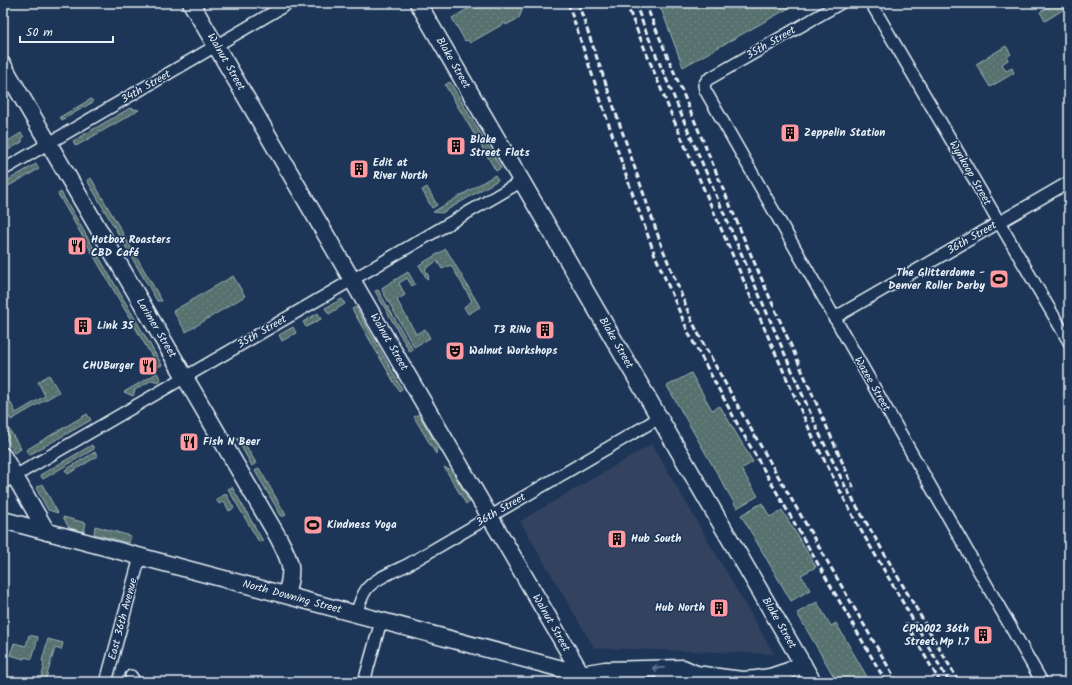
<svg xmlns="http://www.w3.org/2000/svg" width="1072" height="685" font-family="Kalam,sans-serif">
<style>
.built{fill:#32425f}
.grass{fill:url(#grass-dots);stroke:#9fb1b3}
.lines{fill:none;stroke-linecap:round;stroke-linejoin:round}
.street-casing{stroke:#e8f1f8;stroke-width:14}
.secondary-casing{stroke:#e8f1f8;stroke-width:19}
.street{stroke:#1d3557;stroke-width:11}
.secondary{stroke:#1d3557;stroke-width:16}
.rail{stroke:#e8f1f8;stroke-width:3;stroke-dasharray:6 3;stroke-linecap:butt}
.oneway{stroke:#64778f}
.labels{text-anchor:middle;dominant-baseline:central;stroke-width:3;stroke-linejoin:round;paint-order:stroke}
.street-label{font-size:11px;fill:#e8f1f8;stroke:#1d3557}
.poi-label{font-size:11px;font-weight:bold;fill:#e8f1f8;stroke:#1d3557;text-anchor:start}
</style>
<defs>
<pattern id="grass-dots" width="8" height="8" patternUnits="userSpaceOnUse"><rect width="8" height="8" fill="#56716e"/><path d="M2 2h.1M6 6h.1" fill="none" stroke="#6e8683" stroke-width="1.8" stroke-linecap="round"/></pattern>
</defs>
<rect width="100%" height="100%" fill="#1d3557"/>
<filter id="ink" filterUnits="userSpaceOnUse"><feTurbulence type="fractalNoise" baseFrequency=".025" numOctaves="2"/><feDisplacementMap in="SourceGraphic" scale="8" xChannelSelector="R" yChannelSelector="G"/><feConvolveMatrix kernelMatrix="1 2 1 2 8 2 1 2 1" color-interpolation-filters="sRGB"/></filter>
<g filter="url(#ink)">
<path class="built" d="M 652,444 L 774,654 L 594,648 L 520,521 Z"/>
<g class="grass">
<path d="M 478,3 L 531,3 L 523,8 L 519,18 L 506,25 L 505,23 L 470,43 L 468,40 L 465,41 L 452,18 Z"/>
<path d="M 659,3 L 798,3 L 683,67 Z"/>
<path d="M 1055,3 L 1063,3 L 1066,8 L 1045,21 L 1040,12 Z"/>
<path d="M 1006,46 L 1011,54 L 1007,57 L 1008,60 L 1002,64 L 1006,71 L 1012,68 L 1014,73 L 990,87 L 976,64 Z"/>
<path d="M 450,82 L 501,168 L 496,171 L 445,85 Z"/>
<path d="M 91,99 L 93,102 L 62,120 L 60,117 Z"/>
<path d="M 130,108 L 139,110 L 76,146 L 73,141 Z"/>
<path d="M 21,133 L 24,137 L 22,138 L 22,142 L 3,153 L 3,144 Z"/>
<path d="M 36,164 L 39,169 L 3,189 L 3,183 Z"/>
<path d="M 495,175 L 498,180 L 442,213 L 433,212 Z"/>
<path d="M 91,178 L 162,301 L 157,301 L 87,180 Z"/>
<path d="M 427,187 L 437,205 L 432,208 L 422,190 Z"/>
<path d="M 61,192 L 162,365 L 158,367 L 58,194 Z"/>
<path d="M 446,249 L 480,307 L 468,314 L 464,307 L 472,301 L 451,265 L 442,269 L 437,261 L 425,269 L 429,277 L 427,279 L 419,265 Z"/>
<path d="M 408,272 L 415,284 L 412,286 L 407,278 L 399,283 L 405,295 L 397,300 L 416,334 L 425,329 L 430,338 L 414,347 L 382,290 L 383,287 Z"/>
<path d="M 233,276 L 245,296 L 186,332 L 173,311 Z"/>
<path d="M 378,290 L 413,350 L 410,352 L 375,291 Z"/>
<path d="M 342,299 L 345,304 L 329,314 L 325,308 Z"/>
<path d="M 356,307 L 402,389 L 399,391 L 352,309 Z"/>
<path d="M 318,313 L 321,319 L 306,327 L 303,322 Z"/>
<path d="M 293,327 L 296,333 L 282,341 L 279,335 Z"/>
<path d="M 157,373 L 161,380 L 158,382 L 152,380 L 135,390 L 133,396 L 124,392 Z"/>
<path d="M 691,373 L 712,410 L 720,406 L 753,462 L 741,469 L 758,496 L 737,508 L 667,386 Z"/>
<path d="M 49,375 L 59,392 L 11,420 L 3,406 L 3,396 L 6,394 L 16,413 L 45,396 L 38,382 Z"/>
<path d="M 87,414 L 91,420 L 29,455 L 26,450 Z"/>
<path d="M 419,414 L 437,446 L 436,454 L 414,417 Z"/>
<path d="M 3,419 L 21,449 L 14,453 L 3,433 Z"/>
<path d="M 241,437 L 256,463 L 252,466 L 237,439 Z"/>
<path d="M 92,445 L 94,449 L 43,479 L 40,475 Z"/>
<path d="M 95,452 L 98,456 L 68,474 L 65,470 Z"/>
<path d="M 444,467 L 453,472 L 470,502 L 466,504 Z"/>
<path d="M 259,468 L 286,515 L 282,517 L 255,471 Z"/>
<path d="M 42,484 L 58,513 L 48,510 L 36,488 Z"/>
<path d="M 232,487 L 263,541 L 259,542 L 228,489 Z"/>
<path d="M 226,494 L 234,508 L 229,511 L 224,501 L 219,504 L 216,499 Z"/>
<path d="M 762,503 L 770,517 L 782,510 L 816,567 L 801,575 L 810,590 L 791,601 L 741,515 Z"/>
<path d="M 63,517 L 86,523 L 84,532 L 69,528 Z"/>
<path d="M 95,526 L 131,536 L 129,543 L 94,534 Z"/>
<path d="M 817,602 L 831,626 L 836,623 L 870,682 L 837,682 L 797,613 Z"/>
<path d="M 29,635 L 38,637 L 32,659 L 24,657 L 24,659 L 10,655 L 14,643 L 26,646 Z"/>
<path d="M 48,639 L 63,643 L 61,650 L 55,648 L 45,682 L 40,682 L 44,668 L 43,667 L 44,662 L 42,661 Z"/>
</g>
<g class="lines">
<g class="street-casing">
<g id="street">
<path d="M 841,3 L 707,80 L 704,85 L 705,90 L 1042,682"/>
<path d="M 871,3 L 1069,342"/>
<path d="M 3,170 L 289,3"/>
<path d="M 834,318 L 1069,182"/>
<path d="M 3,483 L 522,181"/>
<path d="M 356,614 C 359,606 361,597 366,590 C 373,579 395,571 407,565 L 659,418"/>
<path d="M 131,676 L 135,682"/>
<path d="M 106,682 L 140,557"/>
<path d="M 364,682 L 381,621"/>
</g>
</g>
<g class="secondary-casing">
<g id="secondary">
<path d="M 191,3 L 586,682"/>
<path d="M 418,3 L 813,682"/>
<path d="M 3,65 L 278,537 C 291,562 294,568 286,595"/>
<path d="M 3,456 L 47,532"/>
<path d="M 3,520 L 581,674 L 604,682"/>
<path d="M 581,674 L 605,670 L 683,668 L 696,674 L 726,678 L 743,680 L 756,679 L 770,677 L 788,671 L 803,664"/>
<path d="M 663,682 L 684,681 L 696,674"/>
</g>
</g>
<use href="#street" class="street"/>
<use href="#secondary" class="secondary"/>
<g class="rail">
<path d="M 568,3 L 628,181 L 655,255 L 690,336 L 738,425 L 886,682"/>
<path d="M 578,3 L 662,247 L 692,321 L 704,345 L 744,417 L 897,682"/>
<path d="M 626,3 L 672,116 L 766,332 L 815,442 L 855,520 L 949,682"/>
<path d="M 635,3 L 645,29 L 693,142 L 819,433 L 845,486 L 959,682"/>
<path d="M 645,3 L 748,248 L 855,491"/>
<path d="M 906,623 L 940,682"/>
</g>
</g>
<defs><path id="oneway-shaft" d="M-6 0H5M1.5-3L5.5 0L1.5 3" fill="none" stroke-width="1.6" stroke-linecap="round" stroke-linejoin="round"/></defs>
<use class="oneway" href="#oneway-shaft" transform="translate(658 668) rotate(179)"/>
</g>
<defs>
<g id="building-square" transform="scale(1)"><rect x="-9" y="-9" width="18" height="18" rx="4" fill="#ff9aa2" stroke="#1d3557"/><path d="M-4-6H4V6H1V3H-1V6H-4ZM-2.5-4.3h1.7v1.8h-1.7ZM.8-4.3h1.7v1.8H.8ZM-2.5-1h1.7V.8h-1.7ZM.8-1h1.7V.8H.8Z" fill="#111"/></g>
<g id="restaurant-square" transform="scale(1)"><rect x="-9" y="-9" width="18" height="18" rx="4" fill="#ff9aa2" stroke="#1d3557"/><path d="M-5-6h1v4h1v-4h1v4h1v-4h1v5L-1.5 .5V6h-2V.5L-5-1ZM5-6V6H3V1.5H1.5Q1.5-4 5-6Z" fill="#111"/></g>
<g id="stadium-square" transform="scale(1)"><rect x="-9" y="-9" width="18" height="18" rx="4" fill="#ff9aa2" stroke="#1d3557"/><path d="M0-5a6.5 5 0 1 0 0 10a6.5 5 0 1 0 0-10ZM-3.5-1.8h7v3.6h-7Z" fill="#111"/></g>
<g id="theatre-square" transform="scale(1)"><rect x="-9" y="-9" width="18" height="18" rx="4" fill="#ff9aa2" stroke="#1d3557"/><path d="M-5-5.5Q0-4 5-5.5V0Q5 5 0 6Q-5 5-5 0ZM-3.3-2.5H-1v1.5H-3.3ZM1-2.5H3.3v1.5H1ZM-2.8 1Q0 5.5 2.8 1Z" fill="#111"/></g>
</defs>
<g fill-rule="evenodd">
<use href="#building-square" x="790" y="133"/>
<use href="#building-square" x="456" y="146"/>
<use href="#building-square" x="359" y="169"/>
<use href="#restaurant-square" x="77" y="246"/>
<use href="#stadium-square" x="999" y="279"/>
<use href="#building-square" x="83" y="326"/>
<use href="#building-square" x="545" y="330"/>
<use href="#theatre-square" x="455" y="351"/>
<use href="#restaurant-square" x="148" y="366"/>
<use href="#restaurant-square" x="189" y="442"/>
<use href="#stadium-square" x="313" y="525"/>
<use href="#building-square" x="617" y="539"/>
<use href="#building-square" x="719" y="608"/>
<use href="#building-square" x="983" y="635"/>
</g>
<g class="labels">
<g class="street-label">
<text transform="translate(771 43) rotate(-30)">35th Street</text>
<text transform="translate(226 62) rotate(60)">Walnut Street</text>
<text transform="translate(453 63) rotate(60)">Blake Street</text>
<text transform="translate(146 87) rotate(-30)">34th Street</text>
<text transform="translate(970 173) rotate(60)">Wynkoop Street</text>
<text transform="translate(972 238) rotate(-30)">36th Street</text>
<text transform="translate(156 328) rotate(59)">Larimer Street</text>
<text transform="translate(262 332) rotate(-30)">35th Street</text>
<text transform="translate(389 342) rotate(60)">Walnut Street</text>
<text transform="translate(616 343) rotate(60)">Blake Street</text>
<text transform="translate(872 384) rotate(60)">Wazee Street</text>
<text transform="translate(501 510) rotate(-30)">36th Street</text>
<text transform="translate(292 597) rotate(15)">North Downing Street</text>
<text transform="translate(123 619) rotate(-75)">East 36th Avenue</text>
<text transform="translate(551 623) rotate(60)">Walnut Street</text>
<text transform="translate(779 623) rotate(60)">Blake Street</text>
</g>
<g class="poi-label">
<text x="804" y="133">Zeppelin Station</text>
<text x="470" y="140">Blake<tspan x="470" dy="13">Street Flats</tspan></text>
<text x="373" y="163">Edit at<tspan x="373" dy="13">River North</tspan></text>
<text x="91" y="240">Hotbox Roasters<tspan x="91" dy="13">CBD Café</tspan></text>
<text x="985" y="273" text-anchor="end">The Glitterdome -<tspan x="985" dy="13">Denver Roller Derby</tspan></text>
<text x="97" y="326">Link 35</text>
<text x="531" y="330" text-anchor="end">T3 RiNo</text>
<text x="469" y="351">Walnut Workshops</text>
<text x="134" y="366" text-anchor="end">CHUBurger</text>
<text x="203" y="442">Fish N Beer</text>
<text x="327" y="525">Kindness Yoga</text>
<text x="631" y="539">Hub South</text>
<text x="705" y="608" text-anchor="end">Hub North</text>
<text x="969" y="629" text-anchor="end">CPW002 36th<tspan x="969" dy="13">Street Mp 1.7</tspan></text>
</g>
</g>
<rect width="1072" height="685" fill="none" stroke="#1d3557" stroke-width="16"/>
<rect x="8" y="8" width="1056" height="669" fill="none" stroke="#e8f1f8" stroke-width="1.5" filter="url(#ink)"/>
<path d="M20 36v6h93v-6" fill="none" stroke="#e8f1f8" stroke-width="2"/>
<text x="26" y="36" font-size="12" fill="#e8f1f8" stroke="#1d3557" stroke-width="3" paint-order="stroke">50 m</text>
</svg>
